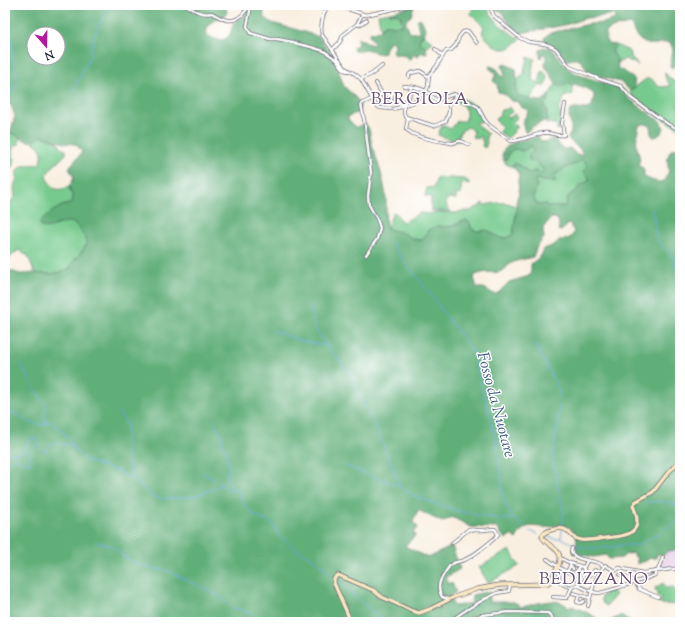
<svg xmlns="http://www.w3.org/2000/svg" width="685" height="627" font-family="'Sorts Mill Goudy',serif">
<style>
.built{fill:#ead1ed}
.green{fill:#76ca8d;stroke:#4c7664}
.forest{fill:#60ae78;stroke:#41685a;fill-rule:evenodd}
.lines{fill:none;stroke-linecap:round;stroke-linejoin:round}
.stream{stroke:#64abdb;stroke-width:1}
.street-casing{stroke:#6d6a75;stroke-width:4}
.secondary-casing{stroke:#6d6a75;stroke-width:5}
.street{stroke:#fff;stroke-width:2.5}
.secondary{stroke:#f9e7c3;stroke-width:3.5}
.labels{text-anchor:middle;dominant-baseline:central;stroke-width:3;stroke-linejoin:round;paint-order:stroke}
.water-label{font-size:16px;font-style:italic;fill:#406083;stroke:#fff}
.quarter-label{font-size:17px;letter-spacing:1px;fill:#6a5070;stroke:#fff}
</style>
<rect width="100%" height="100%" fill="#fff"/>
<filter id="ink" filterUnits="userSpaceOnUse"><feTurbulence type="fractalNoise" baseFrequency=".025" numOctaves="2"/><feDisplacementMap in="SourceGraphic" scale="8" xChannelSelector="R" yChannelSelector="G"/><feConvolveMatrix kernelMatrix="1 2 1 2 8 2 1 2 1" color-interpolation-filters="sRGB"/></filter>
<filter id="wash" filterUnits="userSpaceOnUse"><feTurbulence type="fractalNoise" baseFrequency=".012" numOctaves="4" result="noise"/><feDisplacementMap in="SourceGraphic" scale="16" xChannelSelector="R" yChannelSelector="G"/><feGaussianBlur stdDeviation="0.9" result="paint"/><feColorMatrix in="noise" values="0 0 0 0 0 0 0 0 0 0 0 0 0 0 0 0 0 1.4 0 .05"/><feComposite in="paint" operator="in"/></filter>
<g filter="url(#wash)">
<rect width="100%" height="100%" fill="#f9efe0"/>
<path class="built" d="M 680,550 L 680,567 L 659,569 L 667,551 Z"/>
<g class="green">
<path d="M 471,5 L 486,5 L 490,13 L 497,21 L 496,22 L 520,40 C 516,42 513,46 509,48 C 498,53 487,40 482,32 L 484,27 L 470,13 L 473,9 L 470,6 Z"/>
<path d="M 390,12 L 389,13 L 391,14 C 400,11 402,19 402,26 L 385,25 L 381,30 L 378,14 Z"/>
<path d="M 423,34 L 433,42 L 426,47 L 422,45 L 419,41 Z"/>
<path d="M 616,45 L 629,51 L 631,57 L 638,65 L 625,59 L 617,64 L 617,59 L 612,50 Z"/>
<path d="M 527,57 L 533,59 L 534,58 L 535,59 L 533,63 L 532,80 L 539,83 L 542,70 L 548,77 L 545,86 L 543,87 L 540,85 L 530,99 C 514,96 516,95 517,80 L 524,74 L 525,66 L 528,59 Z"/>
<path d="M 664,72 L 673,81 L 680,83 L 680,102 L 677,105 L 680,105 L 680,129 L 669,123 L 631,95 L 630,91 L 646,79 C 652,78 654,81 656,85 L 661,87 L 670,86 L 670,85 L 666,79 Z"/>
<path d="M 556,84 L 558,86 L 572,84 L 573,94 L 564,97 L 562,104 L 559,107 L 559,112 L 561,114 L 563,113 L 563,115 L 560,116 L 560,119 L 561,119 L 561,126 L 559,126 L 560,129 L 557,130 L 557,124 L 552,124 L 549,122 L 549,124 L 546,124 L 545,121 L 547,121 L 547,110 L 544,105 L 548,101 L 550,96 L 548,96 Z"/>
<path d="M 457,96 C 471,103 478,105 483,121 L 475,123 L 488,134 L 486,136 L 487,143 L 485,148 L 482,146 L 483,142 L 481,140 L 482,137 L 479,136 L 478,139 L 472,137 L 474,132 L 468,127 L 460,132 L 457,142 L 438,135 L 442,125 L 451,129 L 457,121 L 466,121 L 466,111 L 464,106 L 454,100 Z"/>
<path d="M 509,107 L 512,112 L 506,116 L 509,118 L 515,114 L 517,118 L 512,123 L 518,127 L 513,130 L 514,132 L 508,138 L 499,132 L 502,127 L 495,120 L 500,116 L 499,115 L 501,110 L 507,109 Z"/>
<path d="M 10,133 L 19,135 L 20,139 L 19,144 L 14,147 L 12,151 L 15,160 L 5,181 L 5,136 Z"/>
<path d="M 42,136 L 58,142 L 61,148 L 66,150 L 66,154 C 59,162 49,168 46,177 C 53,189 55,192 69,187 L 73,197 L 72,203 L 62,206 L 53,212 L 49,214 L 47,228 C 61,222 73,216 82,232 C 84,236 87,240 86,244 C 84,251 74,259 70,268 C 57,275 50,274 35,273 L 27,254 L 25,255 L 20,250 C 12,253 7,261 5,269 L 5,208 L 8,208 L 15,195 C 12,184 18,182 17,171 C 24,162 30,166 39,164 C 45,154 42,148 33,142 Z"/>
<path d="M 531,146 L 534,148 L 533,151 L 530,153 L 532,161 C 537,162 543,168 544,172 L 541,173 L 537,171 L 528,173 C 525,169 520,164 514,164 L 512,166 L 513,167 L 506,164 L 504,161 L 507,159 L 510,150 L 518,149 L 521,151 Z"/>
<path d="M 582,159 L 587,165 L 586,175 L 589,177 L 589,181 L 579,186 L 577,190 L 571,194 L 567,200 L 566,206 L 548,207 L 546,205 L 538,205 C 530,197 535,195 537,184 L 534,181 L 535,180 L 538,179 C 543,181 550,183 555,181 L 554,176 L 563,169 L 578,163 Z"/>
<path d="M 437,177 L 464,179 L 469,182 L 469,185 L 462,183 L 460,195 L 456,194 L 456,199 L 449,198 L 446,200 L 447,207 L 451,211 L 431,211 L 431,197 L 425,196 L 427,188 L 434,187 Z"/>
<path d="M 482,203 L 485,205 C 495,203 509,200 517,208 L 513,235 L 509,238 L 504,239 L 499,238 L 490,231 L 475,231 L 462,221 C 454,227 447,227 437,226 C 420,241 423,244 402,233 C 398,230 392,231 387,228 L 393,212 L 396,213 L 401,221 L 404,222 L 420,213 L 430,214 L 438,212 L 456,213 L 461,211 L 470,211 L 475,208 L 479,207 Z"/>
<path d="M 510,550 L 519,566 L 488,583 L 479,567 Z"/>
<path d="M 663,583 L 667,589 L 671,586 L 680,594 L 680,605 L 661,604 L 658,603 L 661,601 L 662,598 L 658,597 L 655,588 Z"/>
<path d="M 612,590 L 613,593 L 616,594 L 607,606 L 602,603 L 603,601 L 601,600 L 602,596 L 605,595 L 605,593 Z"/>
</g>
<g class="forest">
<path d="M 5,5 L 225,5 L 227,12 C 222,21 204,19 207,35 C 215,40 226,44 231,32 C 232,30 232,25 234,23 C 238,18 243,20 247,10 L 244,5 L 270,5 L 265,8 L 263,16 L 272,23 L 305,32 L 319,37 L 334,58 L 344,86 L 359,101 L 360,105 L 359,112 L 349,116 L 348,119 L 356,127 L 366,124 C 371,130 370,139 372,145 C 378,164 385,181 386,200 C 387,210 384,219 387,228 C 392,231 395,230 400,232 C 408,234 412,241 422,240 L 428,230 L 437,226 L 448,227 L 453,226 L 466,220 L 470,223 L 471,228 C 480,235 482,228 489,231 C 492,232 492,234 495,235 C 501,240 507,239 513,234 L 517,208 L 516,203 L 517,198 L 519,193 L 518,181 L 519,174 L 513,167 L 513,164 C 519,163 524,169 528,173 L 535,171 L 542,173 L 544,171 L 537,162 L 529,160 L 529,154 L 533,151 L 534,148 L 531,146 L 523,151 C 512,148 510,148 507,159 L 503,160 C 497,143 526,139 538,137 L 543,142 L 548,141 L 553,138 L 562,148 L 565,149 L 570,148 L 576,154 L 583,155 C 581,146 572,145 568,138 C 569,134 572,132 571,128 C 571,121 567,117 570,110 C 583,106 593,116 594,95 C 591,89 575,83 569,84 C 564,85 562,88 557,85 C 553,82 550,71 545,66 L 546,57 L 545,54 L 542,54 L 541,58 L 540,56 L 540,50 L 543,47 L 549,48 L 554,51 L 567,68 L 579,75 L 596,80 L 624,90 L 628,98 L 660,121 L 664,128 C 662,133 659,137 653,137 L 651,134 L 650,126 L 646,124 L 642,124 L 639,126 L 638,130 L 636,144 L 640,159 L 638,165 L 644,169 L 644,176 C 649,180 658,183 664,181 L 669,171 C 667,162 666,158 671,150 L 680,147 L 680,550 L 667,551 L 664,555 L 657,554 L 656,558 L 650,558 L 646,561 L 637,564 L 637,557 L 635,557 L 633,553 L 625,555 L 622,558 L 609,559 L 606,555 L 593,557 L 573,553 L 573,550 L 576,548 C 579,536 574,527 561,525 C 557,525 552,527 548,527 C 541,528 533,525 526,527 L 520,532 L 516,539 L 511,535 L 505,539 L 497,528 L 471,527 L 452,517 L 442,522 L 418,510 L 413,522 L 418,527 L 413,533 L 416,535 L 405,546 L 428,558 L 452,546 L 460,569 L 446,577 L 448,583 L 452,583 L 456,592 L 449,596 L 454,606 L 471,604 L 472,595 L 490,591 L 489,602 L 514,602 L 522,607 C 536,604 558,595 569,608 L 572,606 L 586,612 L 604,622 L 612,620 L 621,615 L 632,622 L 5,622 L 5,269 C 11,269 14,273 20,274 C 25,274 31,273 36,273 C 51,274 57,275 70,268 C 74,258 84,252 86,244 C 87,240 84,236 82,233 C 69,210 58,231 41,227 L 40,222 C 45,217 55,209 62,206 C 65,205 68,205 72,203 L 73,197 L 69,187 L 74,178 L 69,168 C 73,161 79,158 82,151 L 75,144 L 64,143 L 42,136 C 24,148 27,137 10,133 L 15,116 L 11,105 L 5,105 ZM 34,34 L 58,34 L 58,58 L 34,58 ZM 582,159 L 587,165 L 584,172 L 589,177 L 589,181 L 579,186 L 577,190 L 568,196 L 566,206 L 548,207 L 546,204 L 538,205 C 530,197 535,194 537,184 L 534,181 L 535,180 L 538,179 L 542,181 L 555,182 L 554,176 L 555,175 L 563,169 L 578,163 ZM 551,218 L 555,218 L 558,220 L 559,225 L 558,230 L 561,231 L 570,223 L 574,232 C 571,240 566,239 559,240 L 554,245 L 544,249 L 541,256 L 531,264 L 531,272 L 529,276 L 509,282 L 498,293 L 494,294 L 484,288 L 477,288 L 475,281 L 474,276 C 487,269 493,275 502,271 C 505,270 506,267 509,265 C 515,260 526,259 533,257 L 537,246 L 544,238 L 543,228 Z"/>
<path d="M 491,5 L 680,5 L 680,58 L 673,68 L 670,66 L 673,49 L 670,43 C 666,42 662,43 657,44 C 644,46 635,39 632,26 L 629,24 L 612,28 L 606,32 L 606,39 L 610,45 L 613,44 L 616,45 L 612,51 L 617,59 L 618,69 L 624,71 L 635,80 L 634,83 L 635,87 L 630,91 L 621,82 L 612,80 L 589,73 C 584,68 584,60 576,59 C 572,58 571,61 566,60 L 555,47 L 544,42 L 545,37 L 550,33 L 589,24 L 603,23 L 615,19 L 614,14 L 597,17 L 586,18 L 565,25 L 521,33 L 511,26 L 502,12 L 499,10 L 494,10 Z"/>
<path d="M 414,6 L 411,16 L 406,20 L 406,23 L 410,33 L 419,32 L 417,20 L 419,18 C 424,21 421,18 423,23 C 428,33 422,32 419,41 L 422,45 L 426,47 L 427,53 L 424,54 L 421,52 L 418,57 L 413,54 L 412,58 L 409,59 L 405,56 L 393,54 L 392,51 L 395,47 L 395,44 L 391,41 L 389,43 L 383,54 L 376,53 L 371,50 L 354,51 L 353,47 L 358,45 L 357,39 L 359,38 L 361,40 L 364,40 L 367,43 L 373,45 L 374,43 L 369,35 L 370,33 L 381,30 L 382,27 L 385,25 L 402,26 L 401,16 L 395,13 L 390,14 L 390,12 Z"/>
<path d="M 502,64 L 505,64 L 516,69 L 517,82 L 515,89 L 518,95 L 533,100 L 542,101 L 548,96 L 550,96 L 548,101 L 544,105 L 547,110 L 546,114 L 548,119 L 532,127 L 527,132 L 525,132 L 522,122 L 527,114 L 528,110 L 521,107 L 519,102 L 511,101 L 503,93 L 498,92 L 497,84 L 493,81 L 496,73 L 490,69 L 489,66 C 498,67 499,72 503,78 L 505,75 Z"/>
</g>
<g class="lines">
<g class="stream">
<path d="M 6,5 L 17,79 L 15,88 L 12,93"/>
<path d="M 72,93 L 90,56 L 94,36 L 101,21 L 111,5"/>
<path d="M 652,208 L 657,240 L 673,257 L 680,282"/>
<path d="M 392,242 L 398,254 L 428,291 L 473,353 L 497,445 L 504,501 L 514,519 L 527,530 L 538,534"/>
<path d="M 309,307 L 317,332 L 353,378 L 361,398 L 373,421 L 401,487 L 412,495 L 435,504 L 466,513 L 500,519 L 513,519"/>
<path d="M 272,330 L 304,342 L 329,346"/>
<path d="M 535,344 L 560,392 L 558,424 L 552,458 L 564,516 L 562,527"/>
<path d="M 21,364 L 34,389 L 45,404 L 46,410 L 44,415 L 47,424"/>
<path d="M 5,408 L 29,422 L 42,425 L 51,421 L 64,433 L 77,452 L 87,461 L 115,470 L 133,479"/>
<path d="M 119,412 L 127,425 L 125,448 L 129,467 L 134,480 L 153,497 L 164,499 L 196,496 L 221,485"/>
<path d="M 5,415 L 10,412"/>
<path d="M 214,420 L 221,435 L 229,465 L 226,483 L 237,490 L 244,504 L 252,514 L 272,523 L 278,534 L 292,547 L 317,561 L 331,575"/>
<path d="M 5,451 C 11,455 21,455 25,448 C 28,443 28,440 33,437 C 39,441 38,448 45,452 L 47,450 L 49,445 L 52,443 L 73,445"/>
<path d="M 5,465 L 14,458 L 26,463 L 30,463 L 31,460 L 30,452 L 37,444"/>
<path d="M 345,466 L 400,486"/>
<path d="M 202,473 L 220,483 L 221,485 L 229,490 L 235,489"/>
<path d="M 646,502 L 656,502 L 664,501 L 680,506"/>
<path d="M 546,536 L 556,539 L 561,538 L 578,546 L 586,548 L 604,548 L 625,545 L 639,545 L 680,520"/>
<path d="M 561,538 L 562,530"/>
<path d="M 96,542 L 113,546 L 124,557 L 134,563 L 145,567 L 166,570 L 190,582 L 208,590 L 220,597 L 234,608 L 250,613 L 256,622"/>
<path d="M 336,580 L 368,608 L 388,622"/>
</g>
</g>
</g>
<g filter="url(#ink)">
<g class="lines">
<g class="street-casing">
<g id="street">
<path d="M 186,5 C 195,11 201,15 212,13 C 222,19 232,25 242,15 C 245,12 247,8 251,6 L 247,26 L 250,33 L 270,39 L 277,39 L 293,42 L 298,44 L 311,47 L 324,51 L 337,60 L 344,70 L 348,71"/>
<path d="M 329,5 C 323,11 320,26 322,35 L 345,68 L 355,74 L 361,79 L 375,104 L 380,108 L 393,109 L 401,107 L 409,97 L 411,87"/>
<path d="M 336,5 L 366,15 L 412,5"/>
<path d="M 489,5 L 494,16 L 520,38 L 529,42 L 545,44 L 551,46 L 556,49 L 570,67 L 599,79 L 621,86 L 631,98 L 668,124 L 680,130"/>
<path d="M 357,24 L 359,25 L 367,20"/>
<path d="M 333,49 L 340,42 L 343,35 L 357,24 L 362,15"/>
<path d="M 435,49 L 443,56"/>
<path d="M 409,77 L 409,75 L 411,73 L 420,71 L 429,77"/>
<path d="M 361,79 L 372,74 L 382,66"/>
<path d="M 376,83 L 383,96 L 393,102 L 404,105 L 414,102 L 426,91 L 428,86 L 429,75 L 436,67 L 446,51 L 451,50 L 456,45 L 459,37 L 463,32 L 468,31 L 477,43"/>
<path d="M 404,86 L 415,87 L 426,91 L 436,100 L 454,94 L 478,107 L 484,119 L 489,125 L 511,141 C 522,141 532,135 543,133 C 550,131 555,137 564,135 L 562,123 L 565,104"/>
<path d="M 395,97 L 400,93"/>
<path d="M 404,105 L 404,114 L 406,117 L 434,126 L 446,121 L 449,112 L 449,105 L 456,95"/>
<path d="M 408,118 L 406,129 C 414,138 440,141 451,143 C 454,144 457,141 460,141 C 463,141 466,144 469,145"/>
<path d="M 366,255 L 377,239 L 380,228 L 377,219 L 369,205 L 368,196 L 371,173 L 365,125 L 361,104 L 382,94"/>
<path d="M 572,548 L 571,552 C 578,563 592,558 602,565"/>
<path d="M 560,558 L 570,563 L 570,566"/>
<path d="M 547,559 L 563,570 L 576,575"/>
<path d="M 570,563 L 583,567"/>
<path d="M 579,566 L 575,577 L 580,582"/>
<path d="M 557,567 L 560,582 L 564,585 L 572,587"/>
<path d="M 658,570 L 663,557"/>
<path d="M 567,572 L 570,566 L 573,568 L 573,569"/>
<path d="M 583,575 L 590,575 L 595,570 L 599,572"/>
<path d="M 620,575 L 635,581 L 639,589 L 658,597"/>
<path d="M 577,585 C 584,588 590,592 598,593 C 604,593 649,578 655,575 L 656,571"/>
<path d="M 572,587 L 579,584 L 585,571 L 583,569 L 587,561"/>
<path d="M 573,593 L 590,598"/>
<path d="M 579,595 L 577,602 L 581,603 L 584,601"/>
<path d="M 553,597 L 567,598 L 572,587"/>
<path d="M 448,599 L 442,597 C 436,586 440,580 446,571 C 448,569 449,565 452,564 C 456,561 460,562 464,560 C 470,558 496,539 498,534 L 495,529 C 486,529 477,532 469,529 L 452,543"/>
<path d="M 588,606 C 592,591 594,577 605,565 L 615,571 L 619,568 L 643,573 L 680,568"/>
<path d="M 450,622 C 461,612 484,599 497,593 C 501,592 505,592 509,591 L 510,585"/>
<path d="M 468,622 L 473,618 L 482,615 L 509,612 L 548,613 L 552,617 L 553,622"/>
</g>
</g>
<g class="secondary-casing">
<path id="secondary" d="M 351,622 L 334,583 L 334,579 L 338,575 L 373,590 L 382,597 L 412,611 L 419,613 L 430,609 L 454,597 L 477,589 L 500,585 L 547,584 C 552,581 553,576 555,571 C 557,568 560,564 560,560 C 562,548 544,545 542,536 C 544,532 547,531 551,530 C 573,524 566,538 581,540 C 589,541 598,539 606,538 C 617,536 637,537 637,521 C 637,516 635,510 633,506 L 635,502 L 653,492 L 667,474 L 680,460"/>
</g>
<use href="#street" class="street"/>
<use href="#secondary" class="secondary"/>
</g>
</g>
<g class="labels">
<g class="water-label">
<text transform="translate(495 405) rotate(75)">Fosso da Nuotare</text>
</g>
<g class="quarter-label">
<text x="420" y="100">BERGIOLA</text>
<text x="594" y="580">BEDIZZANO</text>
</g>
</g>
<rect width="685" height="627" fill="none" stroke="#fff" stroke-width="20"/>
<g transform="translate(46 46) rotate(160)"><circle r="19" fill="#ffffff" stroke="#a7a7b1"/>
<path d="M0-3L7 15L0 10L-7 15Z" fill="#b5179e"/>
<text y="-6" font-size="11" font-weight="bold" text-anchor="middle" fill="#22223b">N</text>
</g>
</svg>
